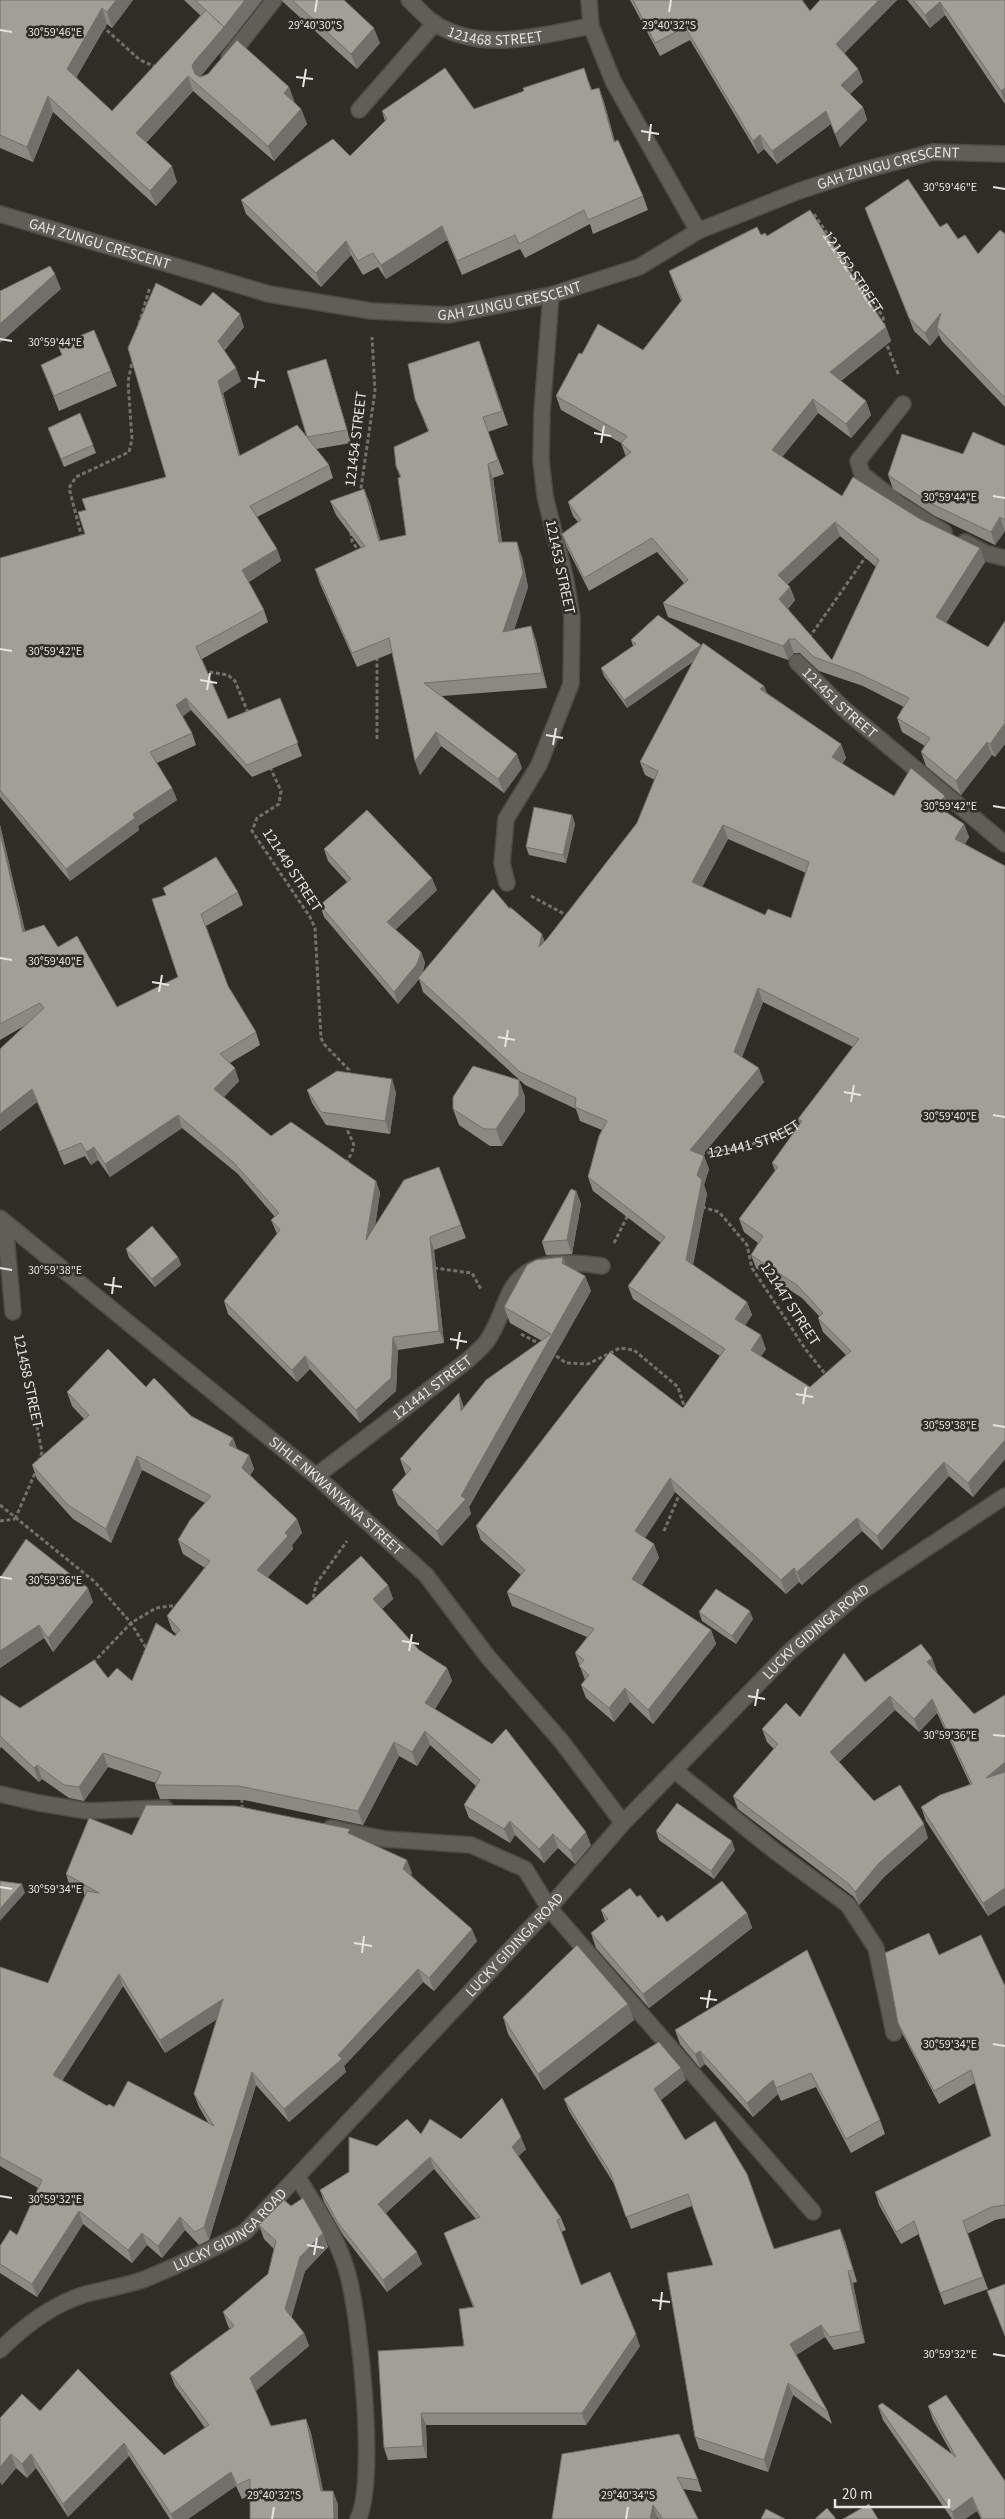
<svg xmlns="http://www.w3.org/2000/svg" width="1005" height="2519" font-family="'Source Sans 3',sans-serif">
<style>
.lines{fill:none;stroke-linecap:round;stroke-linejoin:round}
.minor-casing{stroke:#4d4b45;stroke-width:18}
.path{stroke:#73716b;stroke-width:3;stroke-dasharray:4 2.5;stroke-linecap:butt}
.minor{stroke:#605e57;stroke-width:15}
.wall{fill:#8b8982;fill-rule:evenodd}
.shaded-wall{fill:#716f6a}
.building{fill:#a29f97;stroke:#716f6a;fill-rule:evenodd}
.ticks{fill:none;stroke:#e5e4e0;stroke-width:2}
.labels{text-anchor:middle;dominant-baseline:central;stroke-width:5;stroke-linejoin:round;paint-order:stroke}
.street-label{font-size:15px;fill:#e5e4e0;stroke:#2f2d26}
.ticks-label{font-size:12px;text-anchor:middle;fill:#e5e4e0;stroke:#2f2d26;stroke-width:5;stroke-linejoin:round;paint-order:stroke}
</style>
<rect width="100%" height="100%" fill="#2f2d26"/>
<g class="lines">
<g class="minor-casing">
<g id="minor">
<path id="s3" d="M 409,0 C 417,7 425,17 434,23 C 482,54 541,35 591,26"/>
<path d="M 589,0 L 591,26 L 613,81 L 698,231"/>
<path d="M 229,57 L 274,0"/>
<path d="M 359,110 L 435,23"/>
<path id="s4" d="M 0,214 L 269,294 L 371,311 L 449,315 L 551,295 L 639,267 L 698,231 L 799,191 L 857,172 L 933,152 L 1005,154"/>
<path d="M 903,404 L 858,461 L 862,474 L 901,505 L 944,532"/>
<path d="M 965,542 L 985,553 L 1005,558"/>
<path id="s5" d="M 797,662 L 844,709 L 1005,844"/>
<path d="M 507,883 L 502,863 L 506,819 L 539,765 L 571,684 L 572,617 L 565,577 L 545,496 L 541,460 L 542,412 L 551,295"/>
<path id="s6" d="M 0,1218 L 316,1476 L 426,1575 L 488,1657 L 562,1742 L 623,1823"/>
<path d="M 5,1224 L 13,1312"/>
<path id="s7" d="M 316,1476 L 468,1360 C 474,1354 482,1348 487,1341 C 498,1326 502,1308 510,1292 C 528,1257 568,1261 602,1266"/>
<path d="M 674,1770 L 776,1852 L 848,1905 L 876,1948 L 894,2033"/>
<path d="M 0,1794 L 39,1803 L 88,1811 L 165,1808"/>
<path d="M 331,1828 L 385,1839 L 471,1845 L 525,1869 L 549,1908 L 813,2212"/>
<path d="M 298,2178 C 317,2209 339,2239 348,2275 C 360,2319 377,2481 358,2519"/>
<path id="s8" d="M 0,2350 C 24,2326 53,2304 86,2294 C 105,2289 126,2286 145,2279 C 179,2265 213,2249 245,2232 L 549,1908 L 623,1823 L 789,1652 L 859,1593 L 1005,1496"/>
</g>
</g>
<g class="path">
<path d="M 102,26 L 140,60 L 156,67"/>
<path id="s1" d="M 814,214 L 883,317 L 884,327"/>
<path d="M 139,324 L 150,287"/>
<path d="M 885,340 L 899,376"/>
<path d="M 360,495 L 375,391 L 372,337"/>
<path d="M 351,532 L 352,541 L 360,553"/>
<path d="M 82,538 L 69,488 L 76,477 L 129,452 L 132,439 L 128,382 L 133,358"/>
<path d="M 809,638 L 867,555"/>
<path d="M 203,671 L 228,675 L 235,681 L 249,715"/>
<path d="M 377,739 L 377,655"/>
<path d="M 270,767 L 281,791 L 279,804 L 257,818 L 252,831 L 310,917 L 315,928 L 321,1038 L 324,1044 L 349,1070 L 349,1075"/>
<path d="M 531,896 L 570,917"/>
<path d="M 346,1124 C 350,1146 361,1138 346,1163"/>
<path id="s2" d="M 701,1154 C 733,1149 776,1142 801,1121"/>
<path d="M 702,1207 L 719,1212 L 747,1245 L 752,1268 L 806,1350 L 827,1376"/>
<path d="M 614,1243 L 628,1215"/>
<path d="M 434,1268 L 472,1273 L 481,1289"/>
<path d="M 521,1334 L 540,1344"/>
<path d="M 19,1337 L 42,1452 L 38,1463"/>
<path d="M 551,1352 L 566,1363 L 588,1364 L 620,1348 L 634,1350 L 678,1387 L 685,1409"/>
<path d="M 0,1505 L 95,1582 L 131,1623 L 148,1651"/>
<path d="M 15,1519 L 36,1471"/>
<path d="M 0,1521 L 15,1519"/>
<path d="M 664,1531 L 680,1493"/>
<path d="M 312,1604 L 316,1584 L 347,1541"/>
<path d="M 93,1663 L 131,1623 L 156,1608 L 178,1605"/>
<path d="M 242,1809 L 242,1797"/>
</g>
<use href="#minor" class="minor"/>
</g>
<g class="wall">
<path d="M 0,0 L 133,0 L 112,28 L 107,24 L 76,78 L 112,111 L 201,16 L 184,0 L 262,0 L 229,42 L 200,77 L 289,87 L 294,102 L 301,109 L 307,124 L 274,161 L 193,91 L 146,143 L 177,182 L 156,206 L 53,112 L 33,162 L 0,148 Z"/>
<path d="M 282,0 L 344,0 L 380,43 L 357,69 L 283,2 Z"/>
<path d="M 630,0 L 802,0 L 810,11 L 820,0 L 897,0 L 844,53 L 858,69 L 863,82 L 850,94 L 863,107 L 867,120 L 840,147 L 831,124 L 777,164 L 764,149 L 758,154 L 690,40 L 660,56 Z"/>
<path d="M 907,0 L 1005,0 L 1005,104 L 945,15 L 930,28 Z"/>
<path d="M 589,82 L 592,90 L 599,88 L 604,102 L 615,142 L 643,196 L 648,210 L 593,234 L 590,224 L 525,258 L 520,249 L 462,275 L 447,240 L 386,279 L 378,267 L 363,275 L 351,255 L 321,287 L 246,214 L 241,200 L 350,156 L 385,121 L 382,111 L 474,109 Z"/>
<path d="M 865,208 L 940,227 L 978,254 L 1005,234 L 1005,407 L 942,341 L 939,335 L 930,346 L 914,331 Z"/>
<path d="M 761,235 L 767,236 L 886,327 L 891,341 L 841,381 L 866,401 L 871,415 L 851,438 L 818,413 L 782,457 L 842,496 L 985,562 L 946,623 L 988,647 L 1005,621 L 1005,744 L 995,757 L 992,755 L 961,795 L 926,766 L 921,752 L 925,746 L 902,732 L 897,718 L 904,707 L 863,686 L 819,671 L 800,653 L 794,653 L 788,660 L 668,617 L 663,603 L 684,583 L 657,552 L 589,591 L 567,548 L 562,534 L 578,522 L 573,516 L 568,502 L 626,457 L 621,443 L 561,410 L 556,396 L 582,354 L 643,350 L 681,301 L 674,285 L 669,271 ZM 840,536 L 876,567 L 832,660 L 788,609 L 795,600 L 790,587 L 787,584 Z"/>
<path d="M 244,327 L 224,351 L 241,381 L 223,393 L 240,455 L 307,437 L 326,359 L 330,371 L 351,443 L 316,449 L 329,465 L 333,478 L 257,517 L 277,549 L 281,561 L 249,582 L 264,610 L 268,622 L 202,659 L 228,719 L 280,698 L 302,756 L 252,777 L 191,710 L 182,716 L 192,733 L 196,745 L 157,763 L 172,788 L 177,800 L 138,826 L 139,830 L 70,881 L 0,797 L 0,558 L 85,534 L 86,510 L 82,499 L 166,477 L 128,348 Z"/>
<path d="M 58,345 L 111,371 L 117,386 L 59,411 L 41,365 L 62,355 Z"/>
<path d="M 484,355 L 508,425 L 488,432 L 504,474 L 493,478 L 502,542 L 522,557 L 528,587 L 514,630 L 531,626 L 536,641 L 547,688 L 442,696 L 522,768 L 504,793 L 441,746 L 420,775 L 415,761 L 392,653 L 357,667 L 320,584 L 315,569 L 361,548 L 336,515 L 330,501 L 364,489 L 370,504 L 380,541 L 406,535 L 400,477 L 396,466 L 428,431 L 415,399 Z"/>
<path d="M 48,428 L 93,445 L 96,453 L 64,467 Z"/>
<path d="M 1005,446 L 1005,531 L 995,545 L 935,516 L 893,489 L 888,475 L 963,454 Z"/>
<path d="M 631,640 L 701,646 L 764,686 L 767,693 L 841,744 L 846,758 L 842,764 L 894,796 L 950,810 L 947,813 L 964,824 L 969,837 L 965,844 L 1005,866 L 1005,1459 L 973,1497 L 949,1476 L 882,1550 L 862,1531 L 802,1585 L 799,1582 L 786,1594 L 675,1492 L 645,1538 L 654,1544 L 659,1558 L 642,1585 L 711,1630 L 716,1644 L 653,1724 L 630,1702 L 614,1722 L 586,1698 L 581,1685 L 585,1680 L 575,1653 L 587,1637 L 512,1606 L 507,1592 L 521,1575 L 481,1540 L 476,1526 L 683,1408 L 720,1356 L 633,1299 L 628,1286 L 661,1243 L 593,1191 L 588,1177 L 602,1130 L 580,1121 L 576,1109 L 525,1085 L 423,992 L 419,979 L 398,1004 L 324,917 L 320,905 L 347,882 L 328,861 L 324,849 L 437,890 L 395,930 L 421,952 L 425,963 L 422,974 L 510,909 L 545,942 L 637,823 L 655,780 L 645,775 L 640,762 L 694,661 L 627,708 L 604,676 L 601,668 L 633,646 ZM 728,839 L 806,873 L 791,918 L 765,915 L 702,887 ZM 763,1002 L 853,1047 L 798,1119 L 800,1124 L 772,1163 L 775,1171 L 739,1219 L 744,1232 L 758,1243 L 751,1255 L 756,1268 L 802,1298 L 820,1317 L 818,1318 L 823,1332 L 846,1355 L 810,1387 L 761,1356 L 766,1349 L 745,1325 L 752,1315 L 747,1302 L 693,1265 L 707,1194 L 704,1185 L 709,1169 L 704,1156 L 702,1155 L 764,1082 L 742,1057 Z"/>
<path d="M 572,815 L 575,824 L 566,863 L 529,855 L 526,847 Z"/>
<path d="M 0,825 L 25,931 L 58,947 L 117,1007 L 178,977 L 152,899 L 238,892 L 243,905 L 206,926 L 228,986 L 256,1032 L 260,1045 L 230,1063 L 239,1081 L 224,1097 L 271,1136 L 376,1181 L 380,1193 L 375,1226 L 439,1167 L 466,1238 L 434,1250 L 444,1343 L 398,1350 L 396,1391 L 360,1423 L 310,1369 L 297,1382 L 228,1314 L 224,1301 L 277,1234 L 271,1220 L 275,1217 L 238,1174 L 182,1128 L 110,1177 L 98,1160 L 91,1165 L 85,1156 L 64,1165 L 37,1102 L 0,1131 L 0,1049 L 24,1026 L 0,1040 Z"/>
<path d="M 519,1080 L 525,1097 L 525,1111 L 502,1146 L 490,1146 L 459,1125 L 453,1109 Z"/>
<path d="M 307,1090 L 396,1092 L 390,1134 L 326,1125 L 312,1103 Z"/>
<path d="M 576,1191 L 581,1204 L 572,1254 L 546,1255 L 542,1242 Z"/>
<path d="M 126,1249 L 178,1257 L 181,1265 L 155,1287 L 129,1258 Z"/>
<path d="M 563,1257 L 566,1265 L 585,1276 L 591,1291 L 469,1507 L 471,1514 L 442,1546 L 398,1505 L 392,1490 L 406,1475 L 400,1459 L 459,1393 L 464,1408 L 542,1341 L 510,1323 L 504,1307 Z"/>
<path d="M 146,1387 L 191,1416 L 233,1438 L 237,1449 L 249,1455 L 254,1469 L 250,1475 L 297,1519 L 302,1533 L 292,1545 L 293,1549 L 267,1577 L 307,1605 L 388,1585 L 393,1599 L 382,1609 L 419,1650 L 447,1668 L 452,1681 L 435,1709 L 591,1845 L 575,1864 L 558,1848 L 544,1863 L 515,1835 L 510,1843 L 469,1818 L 464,1805 L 476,1786 L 430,1745 L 417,1766 L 399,1756 L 363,1825 L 244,1800 L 160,1799 L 155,1785 L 156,1783 L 108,1767 L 84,1801 L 69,1798 L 42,1779 L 39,1782 L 1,1747 L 0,1749 L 0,1695 L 20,1708 L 108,1678 L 132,1681 L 176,1634 L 172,1630 L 167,1616 L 205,1568 L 183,1554 L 178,1540 L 205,1503 L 142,1470 L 111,1543 L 73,1519 L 37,1479 L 32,1465 L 84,1419 L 72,1406 L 67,1392 Z"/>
<path d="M 0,1578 L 93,1602 L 53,1652 L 44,1638 L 0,1668 Z"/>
<path d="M 699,1612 L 753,1619 L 736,1644 L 702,1621 Z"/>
<path d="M 932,1658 L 937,1672 L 936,1672 L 974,1714 L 1005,1695 L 1005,1905 L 988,1916 L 926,1821 L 921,1807 L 970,1784 L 937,1713 L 919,1732 L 895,1710 L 839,1762 L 874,1801 L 928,1838 L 884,1877 L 859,1905 L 854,1897 L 738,1809 L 733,1796 L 774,1749 L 767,1742 L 762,1729 L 800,1717 L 865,1682 Z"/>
<path d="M 656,1831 L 735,1850 L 714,1879 L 659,1840 Z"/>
<path d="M 132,1835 L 352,1835 L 412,1873 L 411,1875 L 477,1941 L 434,1991 L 423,1982 L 344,2066 L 346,2072 L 289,2122 L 256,2085 L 209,2240 L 199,2245 L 185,2230 L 162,2258 L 147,2245 L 132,2263 L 83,2224 L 37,2297 L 0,2273 L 0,2264 L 17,2235 L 38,2188 L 0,2166 L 0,1967 L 48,1983 L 85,1895 L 70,1887 L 66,1874 ZM 123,1986 L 165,2053 L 217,2019 L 194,2094 L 199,2107 L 209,2124 L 107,2106 L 62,2081 Z"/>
<path d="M 637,1897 L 658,1918 L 667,1922 L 747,1913 L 752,1928 L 649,2008 L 596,1948 L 591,1933 L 605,1921 L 601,1910 Z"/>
<path d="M 807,1950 L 880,2120 L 885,2134 L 851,2153 L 816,2087 L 781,2101 L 778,2094 L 753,2117 L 705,2064 L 700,2068 L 680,2044 L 675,2030 Z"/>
<path d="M 939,1955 L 1005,1986 L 1005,2218 L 995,2220 L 967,2234 L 988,2289 L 944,2305 L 919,2234 L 901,2244 L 879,2205 L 875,2192 L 991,2136 L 975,2083 L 939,2104 L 903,2035 L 898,2023 Z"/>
<path d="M 503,2017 L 634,2020 L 544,2090 L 508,2034 Z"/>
<path d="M 686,2080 L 661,2100 L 685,2140 L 774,2249 L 845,2241 L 857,2282 L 853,2283 L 865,2343 L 834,2350 L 825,2337 L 796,2355 L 828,2412 L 832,2424 L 793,2395 L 768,2472 L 699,2449 L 695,2437 L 713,2265 L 692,2206 L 631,2229 L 614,2184 L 569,2111 L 564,2099 Z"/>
<path d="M 421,2134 L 461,2139 L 526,2149 L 518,2156 L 561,2218 L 566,2230 L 561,2232 L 581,2285 L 640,2346 L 586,2425 L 426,2425 L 427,2458 L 388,2460 L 384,2448 L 464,2346 L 473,2307 L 444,2233 L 476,2219 L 434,2169 L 386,2213 L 422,2264 L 387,2292 L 343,2235 L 324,2202 L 320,2190 L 349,2172 L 377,2146 Z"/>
<path d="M 291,2206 L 323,2233 L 328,2247 L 305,2271 L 291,2317 L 304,2333 L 309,2346 L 255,2391 L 271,2426 L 306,2419 L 311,2433 L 323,2491 L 333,2491 L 338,2505 L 338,2519 L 250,2519 L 250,2495 L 242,2499 L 236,2486 L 188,2519 L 170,2519 L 129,2456 L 68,2517 L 36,2468 L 27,2478 L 16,2468 L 2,2485 L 0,2482 L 0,2418 L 40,2411 L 164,2455 L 205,2428 L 175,2386 L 170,2373 L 230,2329 L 228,2326 L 223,2312 L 268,2274 L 274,2249 L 264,2239 L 259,2225 Z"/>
<path d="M 878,2406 L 952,2454 L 933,2420 L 928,2406 L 1005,2519 L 981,2519 L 977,2511 L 965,2519 L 952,2519 L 883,2420 Z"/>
<path d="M 562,2454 L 698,2480 L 702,2492 L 683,2489 L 698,2519 L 659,2519 L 657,2517 L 657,2519 L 552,2519 Z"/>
</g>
<g class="shaded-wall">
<path d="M 116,0 L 133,0 L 112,28 L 107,12 Z"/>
<path d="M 245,0 L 262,0 L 229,42 L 224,27 Z"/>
<path d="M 879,0 L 897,0 L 841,57 L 836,44 Z"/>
<path d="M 940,2 L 945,15 L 930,28 L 925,15 Z"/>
<path d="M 102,8 L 107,24 L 72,84 L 67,69 Z"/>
<path d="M 224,27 L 229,42 L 200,77 L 198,82 L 192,66 L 194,62 Z"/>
<path d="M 374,28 L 380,43 L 357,69 L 351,54 Z"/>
<path d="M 858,69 L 863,82 L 845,98 L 841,85 Z"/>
<path d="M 188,76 L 193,91 L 141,148 L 136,133 Z"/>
<path d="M 289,87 L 295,103 L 284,93 Z"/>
<path d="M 599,88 L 604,102 L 619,156 L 614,142 Z"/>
<path d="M 1005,88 L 1005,103 L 1001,91 Z"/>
<path d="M 48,96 L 53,112 L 33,162 L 27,147 Z"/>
<path d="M 863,107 L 867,120 L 840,147 L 835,134 Z"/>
<path d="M 301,109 L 307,124 L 274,161 L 268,146 Z"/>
<path d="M 826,111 L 831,124 L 777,164 L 772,151 Z"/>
<path d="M 760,135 L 764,149 L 758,154 L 753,141 Z"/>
<path d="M 172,166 L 177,182 L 156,206 L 150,191 Z"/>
<path d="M 442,226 L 447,240 L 386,279 L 381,265 Z"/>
<path d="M 346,241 L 351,255 L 321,287 L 316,273 Z"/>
<path d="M 55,274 L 61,289 L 0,343 L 0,324 Z"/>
<path d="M 941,313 L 937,327 L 939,335 L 930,346 L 925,333 Z"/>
<path d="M 240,314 L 244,327 L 222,353 L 218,341 Z"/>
<path d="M 886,327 L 891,341 L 835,385 L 830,372 Z"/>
<path d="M 326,359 L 330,371 L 351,443 L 347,430 Z"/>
<path d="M 236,368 L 241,381 L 223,393 L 243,469 L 239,456 L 218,381 Z"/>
<path d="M 813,399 L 818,413 L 777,463 L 772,450 Z"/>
<path d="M 866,401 L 871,415 L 851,438 L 846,424 Z"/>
<path d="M 488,464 L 493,478 L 504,557 L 499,542 Z"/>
<path d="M 364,489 L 370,504 L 385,555 L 379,541 Z"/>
<path d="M 1000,517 L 1005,531 L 995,545 L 991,532 Z"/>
<path d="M 835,522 L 840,536 L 783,589 L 778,575 Z"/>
<path d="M 517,542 L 522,557 L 528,587 L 509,646 L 503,632 Z"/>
<path d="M 980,548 L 985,562 L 941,631 L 936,617 Z"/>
<path d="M 277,549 L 281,561 L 247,583 L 242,570 Z"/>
<path d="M 790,587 L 795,600 L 784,613 L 779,599 Z"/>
<path d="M 531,626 L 536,641 L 547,688 L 542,673 Z"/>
<path d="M 789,639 L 794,653 L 788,660 L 783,646 Z"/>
<path d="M 701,645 L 704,653 L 627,708 L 624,700 Z"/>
<path d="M 764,686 L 769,699 L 760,689 Z"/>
<path d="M 186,698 L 191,710 L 181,718 L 176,705 Z"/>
<path d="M 1005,723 L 1005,744 L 995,757 L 990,744 Z"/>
<path d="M 436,732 L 441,746 L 420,775 L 415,761 Z"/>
<path d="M 987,742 L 992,755 L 961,795 L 956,781 Z"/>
<path d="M 841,744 L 846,758 L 837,771 L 832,757 Z"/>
<path d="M 517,754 L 522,768 L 504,793 L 498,779 Z"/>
<path d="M 172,788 L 177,800 L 138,826 L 139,830 L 70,881 L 66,869 L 133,814 Z"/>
<path d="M 945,796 L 950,810 L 942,820 L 937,806 Z"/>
<path d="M 572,815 L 575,824 L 566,863 L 563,855 Z"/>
<path d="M 964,824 L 969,837 L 960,852 L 955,839 Z"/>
<path d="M 0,825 L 28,944 L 23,932 L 0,832 Z"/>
<path d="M 723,825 L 728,839 L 697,896 L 692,882 Z"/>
<path d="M 432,878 L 437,890 L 391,934 L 387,922 Z"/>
<path d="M 542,934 L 547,948 L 539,947 Z"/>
<path d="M 421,952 L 425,963 L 422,976 L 398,1004 L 394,992 Z"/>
<path d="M 758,988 L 763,1002 L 739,1065 L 734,1052 Z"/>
<path d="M 235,1068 L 239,1081 L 219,1102 L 214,1089 Z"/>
<path d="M 759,1068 L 764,1082 L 695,1164 L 690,1150 Z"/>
<path d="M 392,1079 L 396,1092 L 390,1134 L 385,1121 Z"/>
<path d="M 519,1080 L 525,1097 L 525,1111 L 502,1146 L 496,1129 Z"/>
<path d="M 32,1089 L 37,1102 L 0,1131 L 0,1114 Z"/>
<path d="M 178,1115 L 182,1128 L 110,1177 L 105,1164 Z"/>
<path d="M 94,1147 L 98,1160 L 91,1165 L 86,1152 Z"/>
<path d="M 704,1156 L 709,1169 L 704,1185 L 707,1194 L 691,1274 L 686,1260 L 697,1175 Z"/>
<path d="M 376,1181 L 380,1193 L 371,1253 L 366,1240 Z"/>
<path d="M 576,1191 L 581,1204 L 572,1254 L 567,1240 Z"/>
<path d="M 430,1237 L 434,1250 L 444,1343 L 439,1331 Z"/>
<path d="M 178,1257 L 181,1265 L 155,1287 L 152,1279 Z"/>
<path d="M 563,1257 L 569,1272 L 562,1263 Z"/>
<path d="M 585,1276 L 591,1291 L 469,1507 L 471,1514 L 442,1546 L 437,1531 L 461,1496 Z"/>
<path d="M 747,1302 L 752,1315 L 740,1333 L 735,1319 Z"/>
<path d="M 761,1335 L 766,1349 L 756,1364 L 751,1350 Z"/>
<path d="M 393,1337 L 398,1350 L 396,1391 L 360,1423 L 356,1410 Z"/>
<path d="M 305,1356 L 310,1369 L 297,1382 L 292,1370 Z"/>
<path d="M 459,1393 L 464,1409 L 461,1411 Z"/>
<path d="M 233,1438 L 238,1452 L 229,1445 Z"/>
<path d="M 1005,1439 L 1005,1459 L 973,1497 L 968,1483 Z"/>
<path d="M 249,1455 L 254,1469 L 247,1481 L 242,1468 Z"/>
<path d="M 137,1456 L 142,1470 L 111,1543 L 106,1529 Z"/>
<path d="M 944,1462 L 949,1476 L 882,1550 L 877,1536 Z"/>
<path d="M 670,1478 L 675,1492 L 640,1545 L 635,1531 Z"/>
<path d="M 857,1518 L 862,1531 L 802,1585 L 797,1572 Z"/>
<path d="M 297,1519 L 302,1533 L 292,1545 L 293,1549 L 262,1584 L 257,1570 L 285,1533 Z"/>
<path d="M 654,1544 L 659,1558 L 637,1592 L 632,1579 Z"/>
<path d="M 794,1568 L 799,1582 L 786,1594 L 781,1580 Z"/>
<path d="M 388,1585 L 393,1599 L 378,1613 L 373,1599 Z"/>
<path d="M 88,1588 L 93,1602 L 53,1652 L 48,1638 Z"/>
<path d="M 750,1611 L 753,1619 L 736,1644 L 732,1636 Z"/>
<path d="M 39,1625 L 44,1638 L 0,1668 L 0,1651 Z"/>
<path d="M 711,1630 L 716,1644 L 653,1724 L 648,1710 Z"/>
<path d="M 932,1658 L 937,1672 L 932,1676 L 927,1662 Z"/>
<path d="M 447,1668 L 452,1681 L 430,1716 L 425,1703 Z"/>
<path d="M 625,1688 L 630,1702 L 614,1722 L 609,1708 Z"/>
<path d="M 890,1696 L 895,1710 L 835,1765 L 830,1752 Z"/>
<path d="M 932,1699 L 937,1713 L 919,1732 L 914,1719 Z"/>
<path d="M 425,1731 L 430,1745 L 417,1766 L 412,1752 Z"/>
<path d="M 394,1742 L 399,1756 L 363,1825 L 358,1811 Z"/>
<path d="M 103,1753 L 108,1767 L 84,1801 L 79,1787 Z"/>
<path d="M 1005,1762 L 1005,1780 L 986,1778 Z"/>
<path d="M 37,1765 L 42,1779 L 39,1782 L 34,1768 Z"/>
<path d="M 510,1821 L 515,1835 L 510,1843 L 504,1829 Z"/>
<path d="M 924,1824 L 928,1838 L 884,1877 L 859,1905 L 855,1892 L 879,1863 Z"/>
<path d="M 586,1832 L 591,1845 L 575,1864 L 570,1850 Z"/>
<path d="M 553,1834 L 558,1848 L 544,1863 L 539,1849 Z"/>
<path d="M 732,1841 L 735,1850 L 714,1879 L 711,1871 Z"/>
<path d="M 407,1860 L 412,1873 L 408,1881 L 403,1869 Z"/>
<path d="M 22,1884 L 25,1893 L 0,1921 L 0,1909 Z"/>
<path d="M 1005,1888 L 1005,1905 L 988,1916 L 983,1903 Z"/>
<path d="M 747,1913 L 752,1928 L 649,2008 L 643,1994 Z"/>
<path d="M 472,1929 L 477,1941 L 434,1991 L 429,1978 Z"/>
<path d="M 418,1969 L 423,1982 L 344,2066 L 346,2072 L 289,2122 L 284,2109 L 338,2055 Z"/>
<path d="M 119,1974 L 123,1986 L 57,2088 L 53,2075 Z"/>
<path d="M 223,1999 L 228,2012 L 165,2053 L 160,2040 Z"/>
<path d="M 628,2004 L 634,2020 L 544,2090 L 538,2074 Z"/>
<path d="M 700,2051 L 705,2064 L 700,2068 L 695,2054 Z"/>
<path d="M 681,2068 L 686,2080 L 659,2101 L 654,2089 Z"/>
<path d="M 252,2072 L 256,2085 L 209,2240 L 204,2227 Z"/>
<path d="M 773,2080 L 778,2094 L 753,2117 L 747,2103 Z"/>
<path d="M 521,2137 L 526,2149 L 516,2159 L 512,2147 Z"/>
<path d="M 430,2157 L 434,2169 L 382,2216 L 378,2204 Z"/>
<path d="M 79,2211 L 83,2224 L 37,2297 L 32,2284 Z"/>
<path d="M 180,2217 L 185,2230 L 162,2258 L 158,2246 Z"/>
<path d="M 840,2229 L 845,2241 L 857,2282 L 853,2270 Z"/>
<path d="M 142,2233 L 147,2245 L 132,2263 L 128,2250 Z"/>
<path d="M 323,2233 L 328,2247 L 305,2271 L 290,2323 L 285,2309 L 300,2257 Z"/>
<path d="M 417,2252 L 422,2264 L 387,2292 L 383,2280 Z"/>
<path d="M 848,2271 L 853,2283 L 865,2343 L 861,2331 Z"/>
<path d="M 821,2325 L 825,2337 L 795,2356 L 790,2344 Z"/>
<path d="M 304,2333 L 309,2346 L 255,2392 L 250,2378 Z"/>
<path d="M 636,2334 L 640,2346 L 586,2425 L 582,2413 Z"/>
<path d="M 788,2383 L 793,2395 L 768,2472 L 764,2460 Z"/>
<path d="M 421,2413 L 426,2425 L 427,2458 L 423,2446 Z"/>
<path d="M 306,2419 L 311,2433 L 326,2505 L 321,2491 Z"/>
<path d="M 124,2443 L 129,2456 L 68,2517 L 63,2504 Z"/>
<path d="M 11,2454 L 16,2468 L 2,2485 L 0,2481 L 0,2467 Z"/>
<path d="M 31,2454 L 36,2468 L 27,2478 L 22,2464 Z"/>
<path d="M 231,2472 L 236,2486 L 188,2519 L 173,2519 L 171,2514 Z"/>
<path d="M 333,2491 L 338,2505 L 338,2519 L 334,2519 Z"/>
<path d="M 972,2497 L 977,2511 L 965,2519 L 954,2519 L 952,2512 Z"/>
<path d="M 653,2505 L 657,2517 L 657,2519 L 650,2519 Z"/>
</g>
<g class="building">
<path d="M 0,0 L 116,0 L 107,12 L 102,8 L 67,69 L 112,111 L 206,10 L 224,27 L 194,62 L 192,66 L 195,74 L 200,77 L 208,74 L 237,40 L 289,87 L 284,93 L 301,109 L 268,146 L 188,76 L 136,133 L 172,166 L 150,191 L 48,96 L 27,147 L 0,135 Z"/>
<path d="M 195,0 L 245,0 L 224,27 Z"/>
<path d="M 292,0 L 344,0 L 374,28 L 351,54 Z"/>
<path d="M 633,0 L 802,0 L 810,11 L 820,0 L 879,0 L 836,44 L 858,69 L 841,85 L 863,107 L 835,134 L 826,111 L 772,151 L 760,135 L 753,141 L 685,27 L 655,43 Z"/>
<path d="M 913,0 L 1005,0 L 1005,88 L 1001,91 L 940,2 L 925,15 Z"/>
<path d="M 445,68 L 474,109 L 524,91 L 523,88 L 584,68 L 591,90 L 599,88 L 614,142 L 618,140 L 643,196 L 588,220 L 584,210 L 519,244 L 515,235 L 457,261 L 442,226 L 381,265 L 373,253 L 358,261 L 346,241 L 316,273 L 241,200 L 333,139 L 350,156 L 387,119 L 382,111 Z"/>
<path d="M 908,179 L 940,227 L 947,223 L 958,239 L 965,235 L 978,254 L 1000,230 L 1005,234 L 1005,398 L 937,327 L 941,313 L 925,333 L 909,318 L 865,208 Z"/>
<path d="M 810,210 L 886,327 L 830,372 L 866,401 L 846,424 L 813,399 L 772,450 L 842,496 L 853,477 L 920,519 L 980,548 L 936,617 L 988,647 L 1005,621 L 1005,723 L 990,744 L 987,742 L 956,781 L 921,752 L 930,738 L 897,718 L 909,698 L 858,673 L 814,657 L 795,639 L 789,639 L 783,646 L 663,603 L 688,580 L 652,538 L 584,578 L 562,534 L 581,520 L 568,502 L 631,452 L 621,443 L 627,436 L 556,396 L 579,353 L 582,354 L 598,324 L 643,350 L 682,300 L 669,271 L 757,227 L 761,235 L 765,233 L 767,236 ZM 835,522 L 879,560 L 832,660 L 779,599 L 790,587 L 778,575 Z"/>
<path d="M 50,266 L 55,274 L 0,324 L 0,291 Z"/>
<path d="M 156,283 L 201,306 L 213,292 L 240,314 L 218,341 L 236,368 L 218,381 L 239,456 L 297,425 L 307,437 L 287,371 L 326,359 L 347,430 L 307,437 L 329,465 L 250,506 L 277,549 L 242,570 L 264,610 L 196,647 L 228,719 L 280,698 L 298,743 L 247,765 L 186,698 L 176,705 L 192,733 L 150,752 L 172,788 L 133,814 L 135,818 L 66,869 L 0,790 L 0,558 L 85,534 L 78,512 L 86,510 L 82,499 L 166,477 L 128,348 Z"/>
<path d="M 94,330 L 111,371 L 54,396 L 41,365 L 62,355 L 58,345 Z"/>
<path d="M 479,341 L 502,411 L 483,417 L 498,460 L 488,464 L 499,542 L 517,542 L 523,573 L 503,632 L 531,626 L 542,673 L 424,683 L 517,754 L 498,779 L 436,732 L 415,761 L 389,638 L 352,653 L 315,569 L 365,546 L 330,501 L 364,489 L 379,541 L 406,535 L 398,478 L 401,477 L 396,466 L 394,447 L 429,431 L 415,399 L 408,364 Z"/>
<path d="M 80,413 L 93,445 L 61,459 L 48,428 Z"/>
<path d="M 973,432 L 1005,446 L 1005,520 L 1000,517 L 991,532 L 930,503 L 888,475 L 902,434 L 963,454 Z"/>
<path d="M 658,615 L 701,645 L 624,700 L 601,668 L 636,644 L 631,640 Z"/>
<path d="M 703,643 L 764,686 L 760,689 L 841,744 L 832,757 L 894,796 L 911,768 L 945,796 L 937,806 L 964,824 L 955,839 L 1005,866 L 1005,1440 L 968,1483 L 944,1462 L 877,1536 L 857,1518 L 797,1572 L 794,1568 L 781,1580 L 670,1478 L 635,1531 L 654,1544 L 632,1579 L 711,1630 L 648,1710 L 625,1688 L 609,1708 L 581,1685 L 589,1675 L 579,1666 L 584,1660 L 575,1653 L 594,1629 L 507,1592 L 525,1570 L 476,1526 L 610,1352 L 683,1408 L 725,1349 L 628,1286 L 665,1237 L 588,1177 L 599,1136 L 607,1121 L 575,1107 L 576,1098 L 520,1072 L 418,978 L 493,889 L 510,909 L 510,907 L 542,934 L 539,947 L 547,939 L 637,823 L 658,771 L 640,762 ZM 723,825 L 809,862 L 791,918 L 768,909 L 765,915 L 692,882 ZM 758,988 L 859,1039 L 798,1119 L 802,1121 L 772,1163 L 778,1167 L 739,1219 L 763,1236 L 751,1255 L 797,1285 L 823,1313 L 818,1318 L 851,1351 L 810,1387 L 751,1350 L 761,1335 L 735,1319 L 747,1302 L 686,1260 L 702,1180 L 697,1175 L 704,1156 L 690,1150 L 759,1068 L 734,1052 Z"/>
<path d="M 534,807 L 572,815 L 563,855 L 526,847 Z"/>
<path d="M 367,810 L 432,878 L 387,922 L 421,952 L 417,964 L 394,992 L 320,905 L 351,879 L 324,849 Z"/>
<path d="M 0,832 L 23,932 L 44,925 L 58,947 L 77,936 L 117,1007 L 178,977 L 152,899 L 166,895 L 163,888 L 216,857 L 238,892 L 201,914 L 228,986 L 256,1032 L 220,1054 L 235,1068 L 214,1089 L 271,1136 L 291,1122 L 376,1181 L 366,1240 L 404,1180 L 439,1167 L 461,1225 L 430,1237 L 439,1331 L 393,1337 L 391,1378 L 356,1410 L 305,1356 L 292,1370 L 224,1301 L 280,1230 L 271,1220 L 279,1213 L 233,1162 L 178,1115 L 105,1164 L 94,1147 L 86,1152 L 81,1143 L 59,1152 L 32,1089 L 0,1114 L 0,1049 L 44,1008 L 40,1003 L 0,1024 Z"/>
<path d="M 473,1066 L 519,1080 L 519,1095 L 496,1129 L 484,1129 L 453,1109 L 453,1097 Z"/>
<path d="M 337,1071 L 392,1079 L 385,1121 L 321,1112 L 307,1090 Z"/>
<path d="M 571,1189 L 576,1191 L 567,1240 L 542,1242 Z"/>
<path d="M 152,1226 L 178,1257 L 152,1279 L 126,1249 Z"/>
<path d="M 563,1257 L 562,1263 L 585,1276 L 461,1496 L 466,1499 L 437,1531 L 392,1490 L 411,1469 L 400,1459 L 459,1393 L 461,1411 L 486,1380 L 551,1334 L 504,1307 L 527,1265 L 536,1260 Z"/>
<path d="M 108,1349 L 146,1387 L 154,1378 L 191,1416 L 233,1438 L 229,1445 L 249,1455 L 242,1468 L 297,1519 L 285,1533 L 288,1536 L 257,1570 L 307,1605 L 361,1556 L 388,1585 L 373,1599 L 419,1650 L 447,1668 L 425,1703 L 492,1744 L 506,1729 L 586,1832 L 570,1850 L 553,1834 L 539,1849 L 510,1821 L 504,1829 L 464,1805 L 480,1780 L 425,1731 L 412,1752 L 394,1742 L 358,1811 L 239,1786 L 155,1785 L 161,1772 L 103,1753 L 79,1787 L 64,1785 L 37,1765 L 34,1768 L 0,1736 L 0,1695 L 20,1708 L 94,1660 L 108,1678 L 117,1668 L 132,1681 L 156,1623 L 175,1636 L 180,1630 L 167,1616 L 210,1561 L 178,1540 L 190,1520 L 211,1496 L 137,1456 L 106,1529 L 68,1505 L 32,1465 L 89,1415 L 67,1392 Z"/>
<path d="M 26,1539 L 88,1588 L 48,1638 L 39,1625 L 0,1651 L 0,1578 Z"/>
<path d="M 716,1589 L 750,1611 L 732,1636 L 699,1612 Z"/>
<path d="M 921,1644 L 932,1658 L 927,1662 L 974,1714 L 1005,1695 L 1005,1762 L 986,1778 L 1005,1772 L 1005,1888 L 983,1903 L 921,1807 L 940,1795 L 972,1784 L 932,1699 L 914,1719 L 890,1696 L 830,1752 L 874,1801 L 900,1785 L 924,1824 L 879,1863 L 855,1892 L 849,1884 L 733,1796 L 778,1744 L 762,1729 L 786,1703 L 800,1717 L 844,1653 L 865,1682 Z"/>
<path d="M 677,1803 L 732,1841 L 711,1871 L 656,1831 Z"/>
<path d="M 146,1805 L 236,1806 L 350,1829 L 348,1833 L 407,1860 L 403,1869 L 472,1929 L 429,1978 L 418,1969 L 338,2055 L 342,2059 L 284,2109 L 252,2072 L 204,2227 L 195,2232 L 180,2217 L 158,2246 L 142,2233 L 128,2250 L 79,2211 L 32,2284 L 0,2264 L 0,2246 L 10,2230 L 17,2235 L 42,2180 L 0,2157 L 0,1967 L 48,1983 L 87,1891 L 99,1893 L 66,1874 L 89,1818 L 132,1835 ZM 119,1974 L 160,2040 L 223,1999 L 194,2094 L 214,2126 L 128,2081 L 114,2107 L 109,2104 L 107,2106 L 53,2075 Z"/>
<path d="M 0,1881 L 22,1884 L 0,1909 Z"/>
<path d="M 722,1881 L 747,1913 L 643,1994 L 591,1933 L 608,1919 L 601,1910 L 630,1888 L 637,1897 L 640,1895 L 658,1918 L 662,1915 L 667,1922 Z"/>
<path d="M 929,1933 L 939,1955 L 981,1935 L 1005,1986 L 1005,2205 L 991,2207 L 963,2221 L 983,2277 L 940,2293 L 914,2221 L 896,2232 L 875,2192 L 991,2136 L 971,2070 L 934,2091 L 898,2023 L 885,1953 Z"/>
<path d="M 577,1945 L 628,2004 L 538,2074 L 503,2017 Z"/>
<path d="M 807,1950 L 880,2120 L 846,2139 L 811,2073 L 776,2088 L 773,2080 L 747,2103 L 700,2051 L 695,2054 L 675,2030 Z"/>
<path d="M 659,2042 L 681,2068 L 654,2089 L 685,2140 L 715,2121 L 747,2174 L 774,2249 L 840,2229 L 853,2270 L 848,2271 L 861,2331 L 830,2337 L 821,2325 L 790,2344 L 828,2412 L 788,2383 L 764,2460 L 695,2437 L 667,2273 L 713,2265 L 688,2194 L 626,2217 L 610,2172 L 564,2099 Z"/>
<path d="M 502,2098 L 521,2137 L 512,2147 L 561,2218 L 557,2220 L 581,2285 L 610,2272 L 636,2334 L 582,2413 L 421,2413 L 423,2446 L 384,2448 L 378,2351 L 464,2346 L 459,2309 L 474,2307 L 444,2233 L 480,2217 L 430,2157 L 378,2204 L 417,2252 L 383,2280 L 338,2223 L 320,2190 L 349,2172 L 349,2137 L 377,2146 L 407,2119 L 421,2134 L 430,2119 L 461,2139 Z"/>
<path d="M 303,2198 L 323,2233 L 300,2257 L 285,2309 L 304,2333 L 250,2378 L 271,2426 L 306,2419 L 321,2491 L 333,2491 L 334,2519 L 250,2519 L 250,2479 L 237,2485 L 231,2472 L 171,2514 L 124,2443 L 63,2504 L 31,2454 L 22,2464 L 11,2454 L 0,2467 L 0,2418 L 22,2394 L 40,2411 L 78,2369 L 164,2455 L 209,2425 L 170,2373 L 234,2326 L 223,2312 L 268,2274 L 276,2241 L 259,2225 L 284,2200 L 291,2206 Z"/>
<path d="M 1005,2284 L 1005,2336 L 987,2291 Z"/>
<path d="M 946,2395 L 1005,2481 L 1005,2519 L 982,2519 L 972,2497 L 952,2512 L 878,2406 L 882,2403 L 956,2457 L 928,2406 Z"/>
<path d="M 679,2434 L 698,2480 L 677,2477 L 698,2519 L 663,2519 L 653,2505 L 650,2519 L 552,2519 L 562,2454 Z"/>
<path d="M 869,2504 L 878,2519 L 843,2519 Z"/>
<path d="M 827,2508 L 836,2519 L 815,2519 Z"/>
<path d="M 766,2509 L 785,2519 L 761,2519 Z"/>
</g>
<path class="ticks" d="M 315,12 L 317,0M 669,12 L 671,0M 0,30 L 12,32M 296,77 L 313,79M 303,87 L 306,69M 641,131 L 659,134M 649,141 L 651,124M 993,187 L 1005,189M 0,339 L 12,341M 248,378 L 265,381M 255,388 L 258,371M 594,433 L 611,436M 601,443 L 604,426M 993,496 L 1005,498M 0,649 L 12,651M 200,680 L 217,683M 207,690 L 210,673M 546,735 L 563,738M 553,745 L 556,728M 993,806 L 1005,808M 0,958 L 12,960M 152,982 L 169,985M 159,992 L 162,975M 498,1037 L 515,1040M 505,1047 L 508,1030M 844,1092 L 861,1095M 851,1102 L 854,1085M 993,1115 L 1005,1117M 0,1268 L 12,1270M 104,1284 L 122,1287M 112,1294 L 114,1277M 450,1339 L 467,1342M 457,1349 L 460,1332M 796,1394 L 813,1397M 803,1404 L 806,1387M 993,1425 L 1005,1427M 0,1577 L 12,1579M 402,1641 L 419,1644M 409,1651 L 412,1634M 748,1696 L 765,1699M 755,1706 L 758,1689M 993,1735 L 1005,1736M 0,1887 L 12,1889M 354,1943 L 372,1946M 362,1953 L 364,1936M 700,1998 L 717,2000M 707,2008 L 710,1990M 993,2044 L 1005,2046M 0,2196 L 12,2198M 307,2245 L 324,2248M 314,2255 L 317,2238M 652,2300 L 670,2302M 660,2310 L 662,2292M 993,2354 L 1005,2356M 272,2519 L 274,2507M 626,2519 L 628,2507"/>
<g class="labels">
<g class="street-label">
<text stroke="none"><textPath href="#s3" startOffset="98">121468 STREET</textPath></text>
<text stroke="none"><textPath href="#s4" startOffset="929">GAH ZUNGU CRESCENT</textPath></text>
<text stroke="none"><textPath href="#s4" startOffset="104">GAH ZUNGU CRESCENT</textPath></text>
<text stroke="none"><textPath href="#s1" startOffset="70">121452 STREET</textPath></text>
<text stroke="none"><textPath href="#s4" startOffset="524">GAH ZUNGU CRESCENT</textPath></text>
<text transform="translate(356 439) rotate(-83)">121454 STREET</text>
<text transform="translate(560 567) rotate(78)">121453 STREET</text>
<text stroke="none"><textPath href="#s5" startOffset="59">121451 STREET</textPath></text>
<text transform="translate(292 870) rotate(57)">121449 STREET</text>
<text stroke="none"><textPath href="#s2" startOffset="55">121441 STREET</textPath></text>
<text transform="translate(790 1304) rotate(57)">121447 STREET</text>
<text transform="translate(28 1381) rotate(78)">121458 STREET</text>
<text stroke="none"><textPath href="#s7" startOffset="146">121441 STREET</textPath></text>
<text stroke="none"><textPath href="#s6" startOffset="436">SIHLE NKWANYANA STREET</textPath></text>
<text stroke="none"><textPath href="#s8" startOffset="1104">LUCKY GIDINGA ROAD</textPath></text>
<text stroke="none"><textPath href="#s8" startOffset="669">LUCKY GIDINGA ROAD</textPath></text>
<text stroke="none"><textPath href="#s8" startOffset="264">LUCKY GIDINGA ROAD</textPath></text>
</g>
</g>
<g class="ticks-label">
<text x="315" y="29">29°40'30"S</text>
<text x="669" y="29">29°40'32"S</text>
<text x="55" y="36">30°59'46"E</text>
<text x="950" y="191">30°59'46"E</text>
<text x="55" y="346">30°59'44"E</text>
<text x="950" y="501">30°59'44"E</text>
<text x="55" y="655">30°59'42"E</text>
<text x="950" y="810">30°59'42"E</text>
<text x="55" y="965">30°59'40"E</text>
<text x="950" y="1120">30°59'40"E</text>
<text x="55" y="1274">30°59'38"E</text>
<text x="950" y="1429">30°59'38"E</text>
<text x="55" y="1584">30°59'36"E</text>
<text x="950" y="1739">30°59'36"E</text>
<text x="55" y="1893">30°59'34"E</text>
<text x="950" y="2048">30°59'34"E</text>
<text x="55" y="2203">30°59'32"E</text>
<text x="950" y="2358">30°59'32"E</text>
<text x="274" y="2499">29°40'32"S</text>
<text x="628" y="2499">29°40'34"S</text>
</g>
<path d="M835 2499v8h114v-8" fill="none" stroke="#e5e4e0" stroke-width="2.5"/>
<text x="842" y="2499" font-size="15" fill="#e5e4e0" stroke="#2f2d26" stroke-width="4" paint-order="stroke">20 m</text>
</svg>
